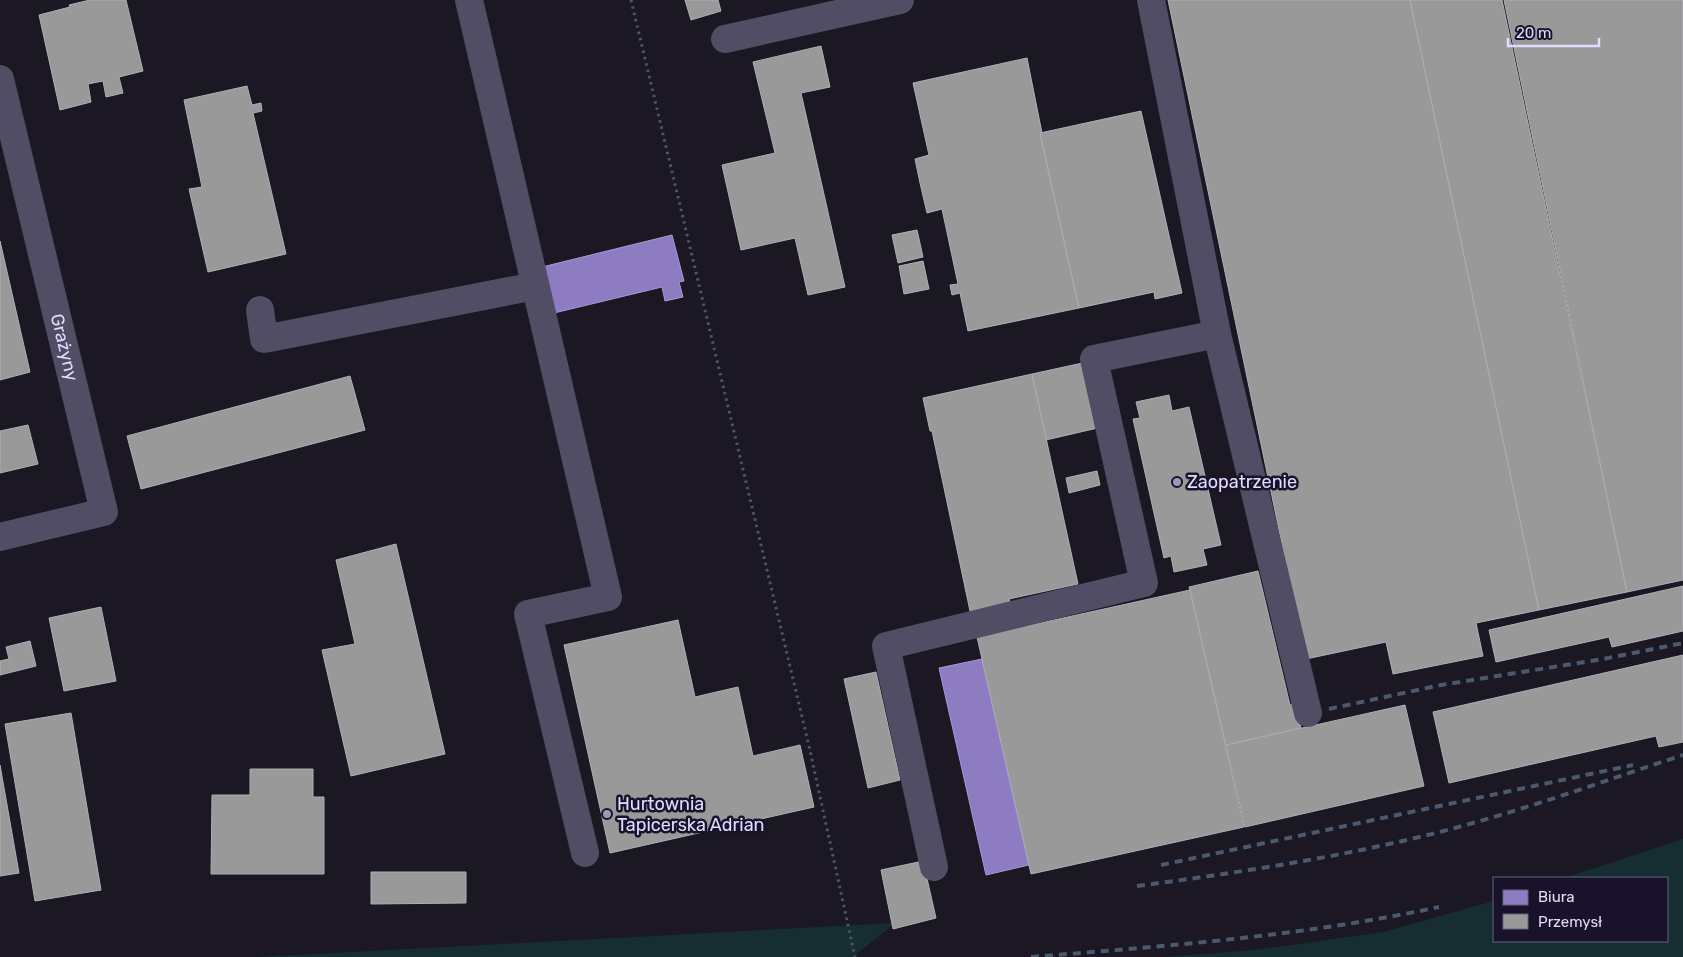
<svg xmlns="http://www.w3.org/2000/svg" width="1683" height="957" font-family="Rubik,sans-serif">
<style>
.green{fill:#162e31}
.offices{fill:#8e7cc3;stroke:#a898d5}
.industry{fill:#999;stroke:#afadb7}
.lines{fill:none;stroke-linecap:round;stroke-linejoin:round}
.path{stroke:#4b5665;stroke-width:3;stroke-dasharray:2.5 4;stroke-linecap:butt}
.minor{stroke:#514d64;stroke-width:28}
.rail{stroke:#4a596d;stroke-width:4;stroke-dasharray:8 6;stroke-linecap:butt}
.poi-dot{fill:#9d97b2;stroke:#18122a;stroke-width:2}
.labels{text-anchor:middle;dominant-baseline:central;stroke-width:5;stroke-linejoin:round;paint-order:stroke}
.street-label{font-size:18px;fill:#e3dbfe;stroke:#18122a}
.poi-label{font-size:18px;fill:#e3dbfe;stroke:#18122a;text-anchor:start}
</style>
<rect width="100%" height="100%" fill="#1b1824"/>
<g class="green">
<path d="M 1683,839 L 1683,957 L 1164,957 L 1256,950 L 1383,932 L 1494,901 L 1494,941 L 1667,941 L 1667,878 L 1564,878 Z"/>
<path d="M 895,923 L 853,957 L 258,957 Z"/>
</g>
<g class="offices">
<path d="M 672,235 L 684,281 L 679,282 L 683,297 L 665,301 L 662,287 L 554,313 L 542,267 Z"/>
<path d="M 982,659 L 1029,865 L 986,875 L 939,668 Z"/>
</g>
<g class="industry">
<path d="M 90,0 L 126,0 L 143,71 L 119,77 L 123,93 L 106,97 L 103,81 L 88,84 L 91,102 L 60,110 L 39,15 L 70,7 L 69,5 Z"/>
<path d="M 685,0 L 718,0 L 721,11 L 691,20 Z"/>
<path d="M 1168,0 L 1410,0 L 1539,610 L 1476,623 L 1483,656 L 1393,674 L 1386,642 L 1306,659 Z"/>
<path d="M 1410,0 L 1502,0 L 1627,592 L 1539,610 Z"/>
<path d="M 1504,0 L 1683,0 L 1683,580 L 1627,592 Z"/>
<path d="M 821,46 L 830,87 L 801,93 L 845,287 L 808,295 L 795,238 L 741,250 L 722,165 L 775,153 L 753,62 Z"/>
<path d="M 1027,58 L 1042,133 L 1040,133 L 1079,308 L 968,331 L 960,293 L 952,295 L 950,285 L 958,284 L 942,209 L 927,213 L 920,183 L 915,159 L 929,155 L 913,83 Z"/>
<path d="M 247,86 L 252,105 L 261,103 L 262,111 L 253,113 L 286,254 L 208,272 L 189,189 L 202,187 L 184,100 Z"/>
<path d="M 1141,111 L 1182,293 L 1155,299 L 1154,292 L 1079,308 L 1040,133 Z"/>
<path d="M 917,230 L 923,257 L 898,263 L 892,235 Z"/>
<path d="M 0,241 L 30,372 L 0,380 Z"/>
<path d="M 923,261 L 929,289 L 904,294 L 899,266 Z"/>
<path d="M 1087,362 L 1102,427 L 1046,440 L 1032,374 Z"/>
<path d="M 1032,374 L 1078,584 L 1009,599 L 1010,602 L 970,611 L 932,431 L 930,431 L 923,398 Z"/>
<path d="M 350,376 L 365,430 L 141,489 L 127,436 Z"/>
<path d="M 1169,395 L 1172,411 L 1189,407 L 1221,545 L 1203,549 L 1207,565 L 1174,572 L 1171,556 L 1164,558 L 1133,419 L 1140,418 L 1136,402 Z"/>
<path d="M 28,425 L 38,464 L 0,473 L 0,431 Z"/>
<path d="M 1097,471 L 1100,485 L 1069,493 L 1066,478 Z"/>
<path d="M 396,544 L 445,754 L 351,776 L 322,650 L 355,644 L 336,560 Z"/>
<path d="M 1258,571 L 1290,705 L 1295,704 L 1301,728 L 1226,745 L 1189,587 Z"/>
<path d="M 1683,586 L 1683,631 L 1612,647 L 1609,637 L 1496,662 L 1489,630 Z"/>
<path d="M 1190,590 L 1244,827 L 1031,874 L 977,637 Z"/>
<path d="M 101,607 L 116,681 L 64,691 L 49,618 Z"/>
<path d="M 678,620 L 695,697 L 738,687 L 753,756 L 800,745 L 814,807 L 610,853 L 564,645 Z"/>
<path d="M 30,641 L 36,666 L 0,675 L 0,661 L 9,659 L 6,647 Z"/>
<path d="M 1683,655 L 1683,742 L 1659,747 L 1656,736 L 1449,783 L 1433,712 Z"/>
<path d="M 876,672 L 900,780 L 868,788 L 844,679 Z"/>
<path d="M 1405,705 L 1424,786 L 1245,827 L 1226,745 Z"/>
<path d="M 71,713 L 101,890 L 35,901 L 5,724 Z"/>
<path d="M 0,765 L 19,873 L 0,876 Z"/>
<path d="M 250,769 L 313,769 L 313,797 L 324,797 L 324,874 L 211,874 L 212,795 L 250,795 Z"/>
<path d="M 923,861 L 936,918 L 893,929 L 881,870 Z"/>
<path d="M 371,872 L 466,872 L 466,903 L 371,904 Z"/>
</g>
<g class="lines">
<path class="path" d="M 631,0 L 809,746 L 855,957"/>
<g class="minor">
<path d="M 469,0 L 608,597 L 528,614 L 585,853"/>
<path d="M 725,39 L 900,0"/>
<path id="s1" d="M 0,79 L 104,512 L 0,537"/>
<path d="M 260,310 L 264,339 L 535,286"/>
<path d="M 1217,334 L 1308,713"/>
<path d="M 934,867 L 886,646 L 1144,583 L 1094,359 L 1217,334 L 1151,0"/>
</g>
<g class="rail">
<path d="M 1329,709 L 1441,685 L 1603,659 L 1683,643"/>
<path d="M 1161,865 L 1633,765"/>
<path d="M 1137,886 C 1250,871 1363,854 1473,823 C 1544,803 1613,778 1683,755"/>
<path d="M 1031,957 C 1167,946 1304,936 1439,907"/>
</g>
</g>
<g class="poi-dot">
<circle cx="1177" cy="482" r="5"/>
<circle cx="607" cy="814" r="5"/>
</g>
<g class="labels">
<g class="street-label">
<text stroke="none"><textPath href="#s1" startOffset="276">Grażyny</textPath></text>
</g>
<g class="poi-label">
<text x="1187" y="482">Zaopatrzenie</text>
<text x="617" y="804">Hurtownia<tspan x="617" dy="21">Tapicerska Adrian</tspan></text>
</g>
</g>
<rect x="1493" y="877" width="175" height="65" fill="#18122a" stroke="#69627f"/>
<rect x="1503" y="890" width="25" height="15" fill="#8e7cc3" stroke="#69627f"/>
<text x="1538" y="902" font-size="15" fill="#e3dbfe">Biura</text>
<rect x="1503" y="914" width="25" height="15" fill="#999999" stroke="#69627f"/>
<text x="1538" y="927" font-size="15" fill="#e3dbfe">Przemysł</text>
<path d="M1508 38v8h91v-8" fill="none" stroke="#e3dbfe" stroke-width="2.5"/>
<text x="1516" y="38" font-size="15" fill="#e3dbfe" stroke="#18122a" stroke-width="4" paint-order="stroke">20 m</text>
</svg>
